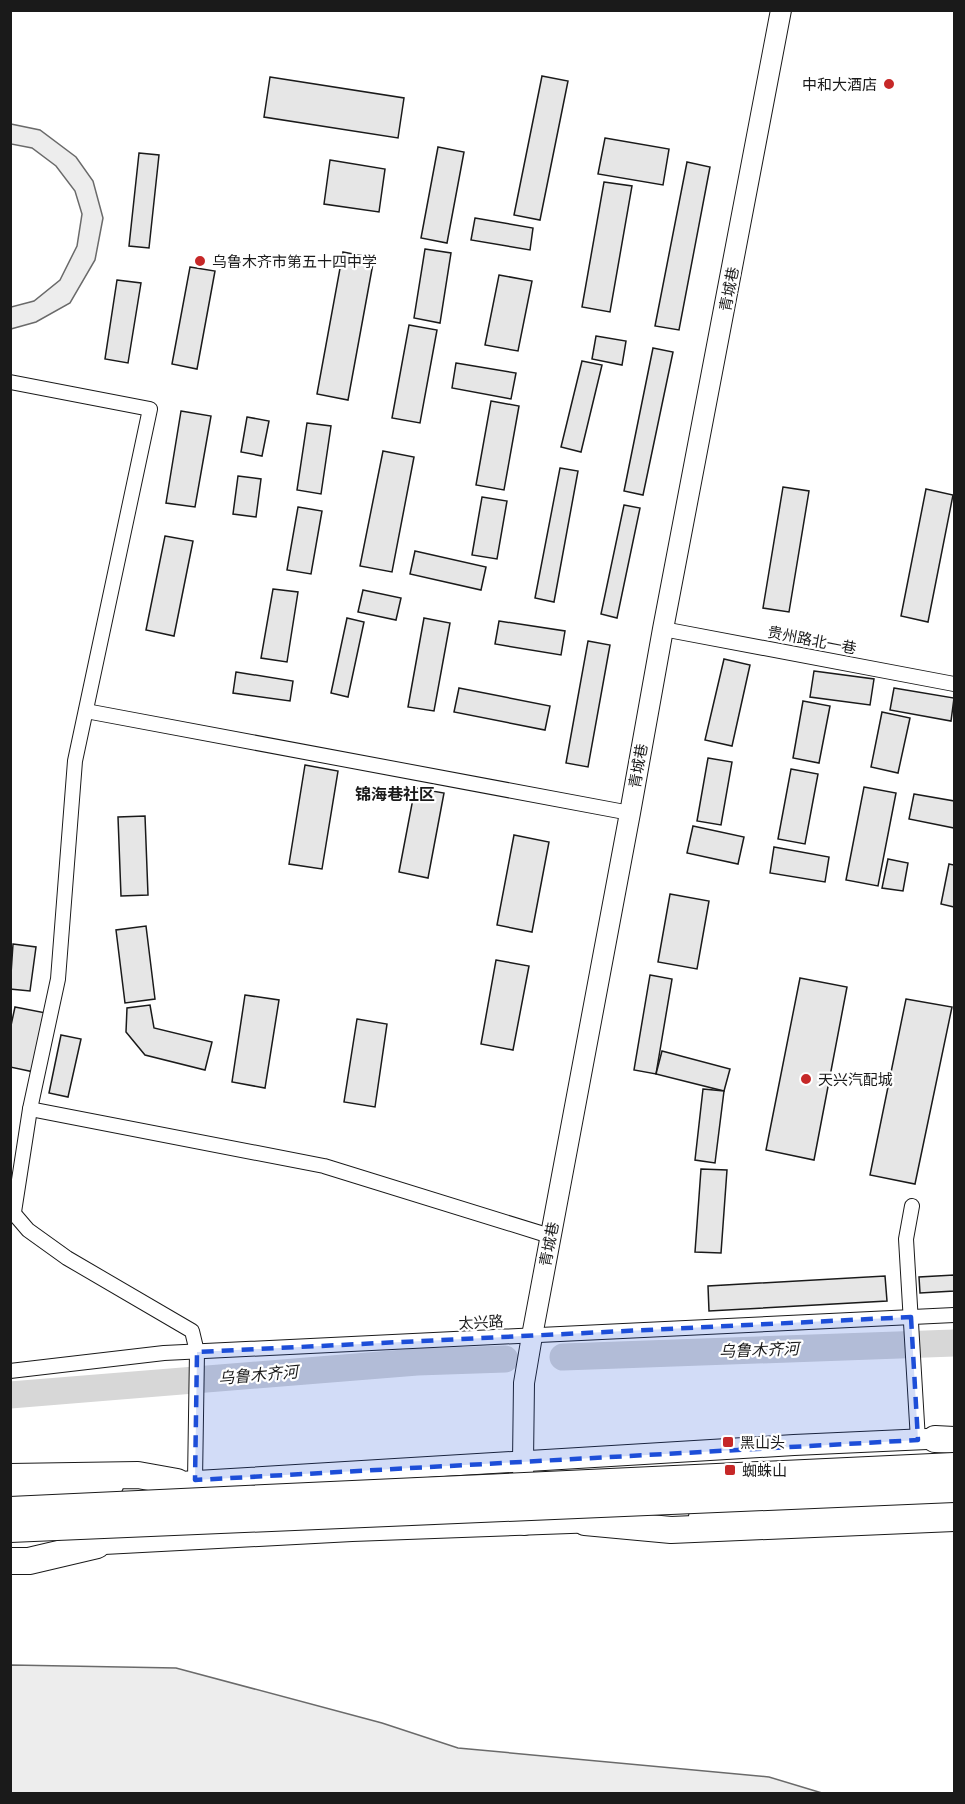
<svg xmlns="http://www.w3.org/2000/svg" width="965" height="1804" font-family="Montserrat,'Noto Sans SC',sans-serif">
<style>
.green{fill:#ededed;stroke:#6a6a6a;stroke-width:1.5}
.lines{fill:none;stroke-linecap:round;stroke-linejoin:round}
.river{stroke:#d7d7d7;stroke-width:27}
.building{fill:#e6e6e6;stroke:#1a1a1a;stroke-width:1.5}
.street-casing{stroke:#1a1a1a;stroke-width:16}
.secondary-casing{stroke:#1a1a1a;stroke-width:22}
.highway-casing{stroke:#1a1a1a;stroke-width:28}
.street{stroke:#fff;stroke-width:14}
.secondary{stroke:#fff;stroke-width:20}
.highway{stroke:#fff;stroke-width:26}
.highway-bridge-casing{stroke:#1a1a1a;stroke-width:28;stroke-linecap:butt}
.highway-bridge{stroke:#fff;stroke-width:26}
.marked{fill:#1d4ed8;fill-opacity:0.2;stroke:#1d4ed8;stroke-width:4.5;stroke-dasharray:12 8;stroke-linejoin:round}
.poi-dot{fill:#c62828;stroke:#fff;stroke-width:2}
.labels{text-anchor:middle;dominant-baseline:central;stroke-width:4.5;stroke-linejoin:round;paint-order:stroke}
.poi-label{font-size:15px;fill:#1a1a1a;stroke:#fff;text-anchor:start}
.street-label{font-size:15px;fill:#1a1a1a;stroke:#fff}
.neighbourhood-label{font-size:16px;font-weight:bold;fill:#1a1a1a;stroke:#fff}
.water-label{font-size:16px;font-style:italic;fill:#1a1a1a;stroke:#fff}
</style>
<rect width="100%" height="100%" fill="#fff"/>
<g class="green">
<path d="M 11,124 L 40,130 L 76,157 L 93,181 L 103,218 L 95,260 L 70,303 L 36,322 L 11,329 L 11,307 L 34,301 L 60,280 L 77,246 L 82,214 L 75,191 L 56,166 L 32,148 L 11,144 Z"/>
<path d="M 11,1665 L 176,1668 L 382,1723 L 458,1748 L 769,1777 L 822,1793 L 11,1793 Z"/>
</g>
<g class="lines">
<g class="river">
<path d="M 563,1357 L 954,1343"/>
<path d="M 10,1395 L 417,1362 L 505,1359"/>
</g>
</g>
<g class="building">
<path d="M 542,76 L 568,81 L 540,220 L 514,215 Z"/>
<path d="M 270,77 L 404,98 L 398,138 L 264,117 Z"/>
<path d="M 605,138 L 669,149 L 663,185 L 598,174 Z"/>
<path d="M 438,147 L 464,152 L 447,243 L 421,238 Z"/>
<path d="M 139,153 L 159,155 L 149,248 L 129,246 Z"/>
<path d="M 330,160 L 385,169 L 379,212 L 324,204 Z"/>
<path d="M 687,162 L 710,167 L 679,330 L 655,326 Z"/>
<path d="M 604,182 L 632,186 L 610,312 L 582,307 Z"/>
<path d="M 475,218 L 533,228 L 530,250 L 471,240 Z"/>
<path d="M 425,249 L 451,253 L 440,323 L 414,318 Z"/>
<path d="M 343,252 L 374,258 L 348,400 L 317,394 Z"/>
<path d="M 190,267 L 215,271 L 197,369 L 172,364 Z"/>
<path d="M 499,275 L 532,281 L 518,351 L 485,345 Z"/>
<path d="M 117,280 L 141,283 L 128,363 L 105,359 Z"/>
<path d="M 409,325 L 437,330 L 420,423 L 392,418 Z"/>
<path d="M 596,336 L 626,341 L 622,365 L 592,359 Z"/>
<path d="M 653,348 L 673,352 L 643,495 L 624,491 Z"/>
<path d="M 582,361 L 602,365 L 581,452 L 561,447 Z"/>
<path d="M 456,363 L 516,373 L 511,399 L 452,388 Z"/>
<path d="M 491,401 L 519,406 L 504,490 L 476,485 Z"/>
<path d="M 181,411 L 211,416 L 195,507 L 166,503 Z"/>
<path d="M 247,417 L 269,421 L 262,456 L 241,452 Z"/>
<path d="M 307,423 L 331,426 L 321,494 L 297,490 Z"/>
<path d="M 383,451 L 414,457 L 392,572 L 360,566 Z"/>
<path d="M 560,468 L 578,471 L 554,602 L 535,598 Z"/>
<path d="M 238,476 L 261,479 L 256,517 L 233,514 Z"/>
<path d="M 783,487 L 809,491 L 789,612 L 763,608 Z"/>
<path d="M 926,489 L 953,495 L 928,622 L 901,616 Z"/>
<path d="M 482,497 L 507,501 L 497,559 L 472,555 Z"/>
<path d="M 624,505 L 640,508 L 617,618 L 601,614 Z"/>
<path d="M 298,507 L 322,511 L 311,574 L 287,570 Z"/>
<path d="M 165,536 L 193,541 L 174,636 L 146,630 Z"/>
<path d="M 415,551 L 486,567 L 481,590 L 410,574 Z"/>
<path d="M 273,589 L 298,592 L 287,662 L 261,658 Z"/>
<path d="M 363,590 L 401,598 L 396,620 L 358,612 Z"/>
<path d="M 347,618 L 364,622 L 348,697 L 331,693 Z"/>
<path d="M 424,618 L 450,623 L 434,711 L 408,707 Z"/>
<path d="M 499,621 L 565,631 L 561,655 L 495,644 Z"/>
<path d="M 588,641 L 610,645 L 588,767 L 566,763 Z"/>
<path d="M 724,659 L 750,665 L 732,746 L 705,740 Z"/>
<path d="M 814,671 L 874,679 L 870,705 L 810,697 Z"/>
<path d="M 236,672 L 293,681 L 290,701 L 233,693 Z"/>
<path d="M 459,688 L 550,706 L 545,730 L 454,712 Z"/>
<path d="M 894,688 L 954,698 L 951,721 L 890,710 Z"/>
<path d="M 803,701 L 830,706 L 819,763 L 793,758 Z"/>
<path d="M 882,712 L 910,718 L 898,773 L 871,767 Z"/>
<path d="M 708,758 L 732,762 L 721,825 L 697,821 Z"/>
<path d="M 305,765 L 338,771 L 322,869 L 289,864 Z"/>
<path d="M 791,769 L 818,774 L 805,844 L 778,839 Z"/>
<path d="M 864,787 L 896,793 L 878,886 L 846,880 Z"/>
<path d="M 415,788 L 444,793 L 428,878 L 399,872 Z"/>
<path d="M 914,794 L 954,801 L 954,828 L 909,819 Z"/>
<path d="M 145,816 L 148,895 L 121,896 L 118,817 Z"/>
<path d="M 693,826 L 744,837 L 738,864 L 687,853 Z"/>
<path d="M 514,835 L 549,842 L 532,932 L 497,925 Z"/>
<path d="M 774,847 L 829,857 L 825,882 L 770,873 Z"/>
<path d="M 888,859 L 908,863 L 903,891 L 882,888 Z"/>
<path d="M 949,864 L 954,865 L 954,907 L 941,904 Z"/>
<path d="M 670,894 L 709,901 L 697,969 L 658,962 Z"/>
<path d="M 146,926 L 155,999 L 125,1003 L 116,930 Z"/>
<path d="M 13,944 L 36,947 L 30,991 L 10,989 Z"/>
<path d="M 496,960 L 529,966 L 513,1050 L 481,1044 Z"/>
<path d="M 650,975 L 672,979 L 656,1074 L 634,1070 Z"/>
<path d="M 800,978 L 847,987 L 814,1160 L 766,1150 Z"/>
<path d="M 245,995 L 279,1000 L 265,1088 L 232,1082 Z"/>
<path d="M 906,999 L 952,1007 L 915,1184 L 870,1175 Z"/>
<path d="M 150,1005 L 154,1028 L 212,1042 L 205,1070 L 145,1055 L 126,1032 L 127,1008 Z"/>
<path d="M 15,1007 L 46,1013 L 34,1072 L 10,1067 L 10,1030 Z"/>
<path d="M 357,1019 L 387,1024 L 375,1107 L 344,1102 Z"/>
<path d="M 61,1035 L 81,1039 L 68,1097 L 49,1093 Z"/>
<path d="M 662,1051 L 730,1069 L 724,1091 L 656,1074 Z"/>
<path d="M 703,1089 L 724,1091 L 715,1163 L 695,1160 Z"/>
<path d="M 701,1169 L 727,1170 L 721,1253 L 695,1252 Z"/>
<path d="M 954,1275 L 954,1291 L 920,1293 L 919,1277 Z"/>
<path d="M 885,1276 L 887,1301 L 709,1311 L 708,1286 Z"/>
</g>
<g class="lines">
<g class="street-casing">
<g id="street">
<path d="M 10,382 L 150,409 L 75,761 L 58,979 L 30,1109 L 14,1212"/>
<path d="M 663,629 L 954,684"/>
<path d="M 86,711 L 630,813"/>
<path d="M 30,1109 L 324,1166 L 550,1236"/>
<path d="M 912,1206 L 906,1239 L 918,1440"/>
<path d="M 10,1209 L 28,1230 L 67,1258 L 192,1331 L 197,1352 L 195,1480"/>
<path d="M 10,1371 L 164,1353 L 954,1315"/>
</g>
</g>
<g class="secondary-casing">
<g id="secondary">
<path d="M 163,1483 L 794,1445 L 949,1438"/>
<path d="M 10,1495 L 113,1486"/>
<path d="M 699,1516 L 954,1505"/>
<path d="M 524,1525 L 523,1461 L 524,1383 L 532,1336 L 630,813 L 663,629 L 781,10"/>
<path d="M 85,1545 L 352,1531 L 598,1522"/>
</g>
</g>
<g class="highway-casing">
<g id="highway">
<path d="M 935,1439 L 954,1440"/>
<path d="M 10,1477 L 138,1475 L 177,1482"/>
<path d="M 585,1522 L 671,1530 L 954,1518"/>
<path d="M 10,1561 L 29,1561 L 97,1545"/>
</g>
</g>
<use href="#street" class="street"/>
<use href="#secondary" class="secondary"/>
<use href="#highway" class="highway"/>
<g class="highway-bridge-casing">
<g id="highway-bridge">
<path d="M 10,1510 L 954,1466"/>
<path d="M 10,1529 L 954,1489"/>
</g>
</g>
<use href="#highway-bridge" class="highway-bridge"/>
</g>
<path class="marked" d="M 911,1317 L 918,1440 L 195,1480 L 197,1352 Z"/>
<g class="poi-dot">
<circle cx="889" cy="84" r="6"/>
<circle cx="200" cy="261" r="6"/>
<circle cx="806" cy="1079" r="6"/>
<rect x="722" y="1436" width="12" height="12" rx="3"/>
<rect x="724" y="1464" width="12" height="12" rx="3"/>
</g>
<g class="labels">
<g class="poi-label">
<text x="877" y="84" text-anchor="end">中和大酒店</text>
<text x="212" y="261">乌鲁木齐市第五十四中学</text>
<text x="818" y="1079">天兴汽配城</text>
<text x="740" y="1442">黑山头</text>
<text x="742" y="1470">蜘蛛山</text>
</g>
<g class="street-label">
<text transform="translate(729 289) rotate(-79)">青城巷</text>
<text transform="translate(812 640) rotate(11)">贵州路北一巷</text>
<text transform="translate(638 766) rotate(-80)">青城巷</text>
<text transform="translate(549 1244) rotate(-79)">青城巷</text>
<text transform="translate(481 1322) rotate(-3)">太兴路</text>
</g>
<g class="neighbourhood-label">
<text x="395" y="794">锦海巷社区</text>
</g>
<g class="water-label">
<text transform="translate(759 1350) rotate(-2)">乌鲁木齐河</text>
<text transform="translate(258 1375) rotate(-5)">乌鲁木齐河</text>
</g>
</g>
<rect width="965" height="1804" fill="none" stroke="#1a1a1a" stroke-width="24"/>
</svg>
